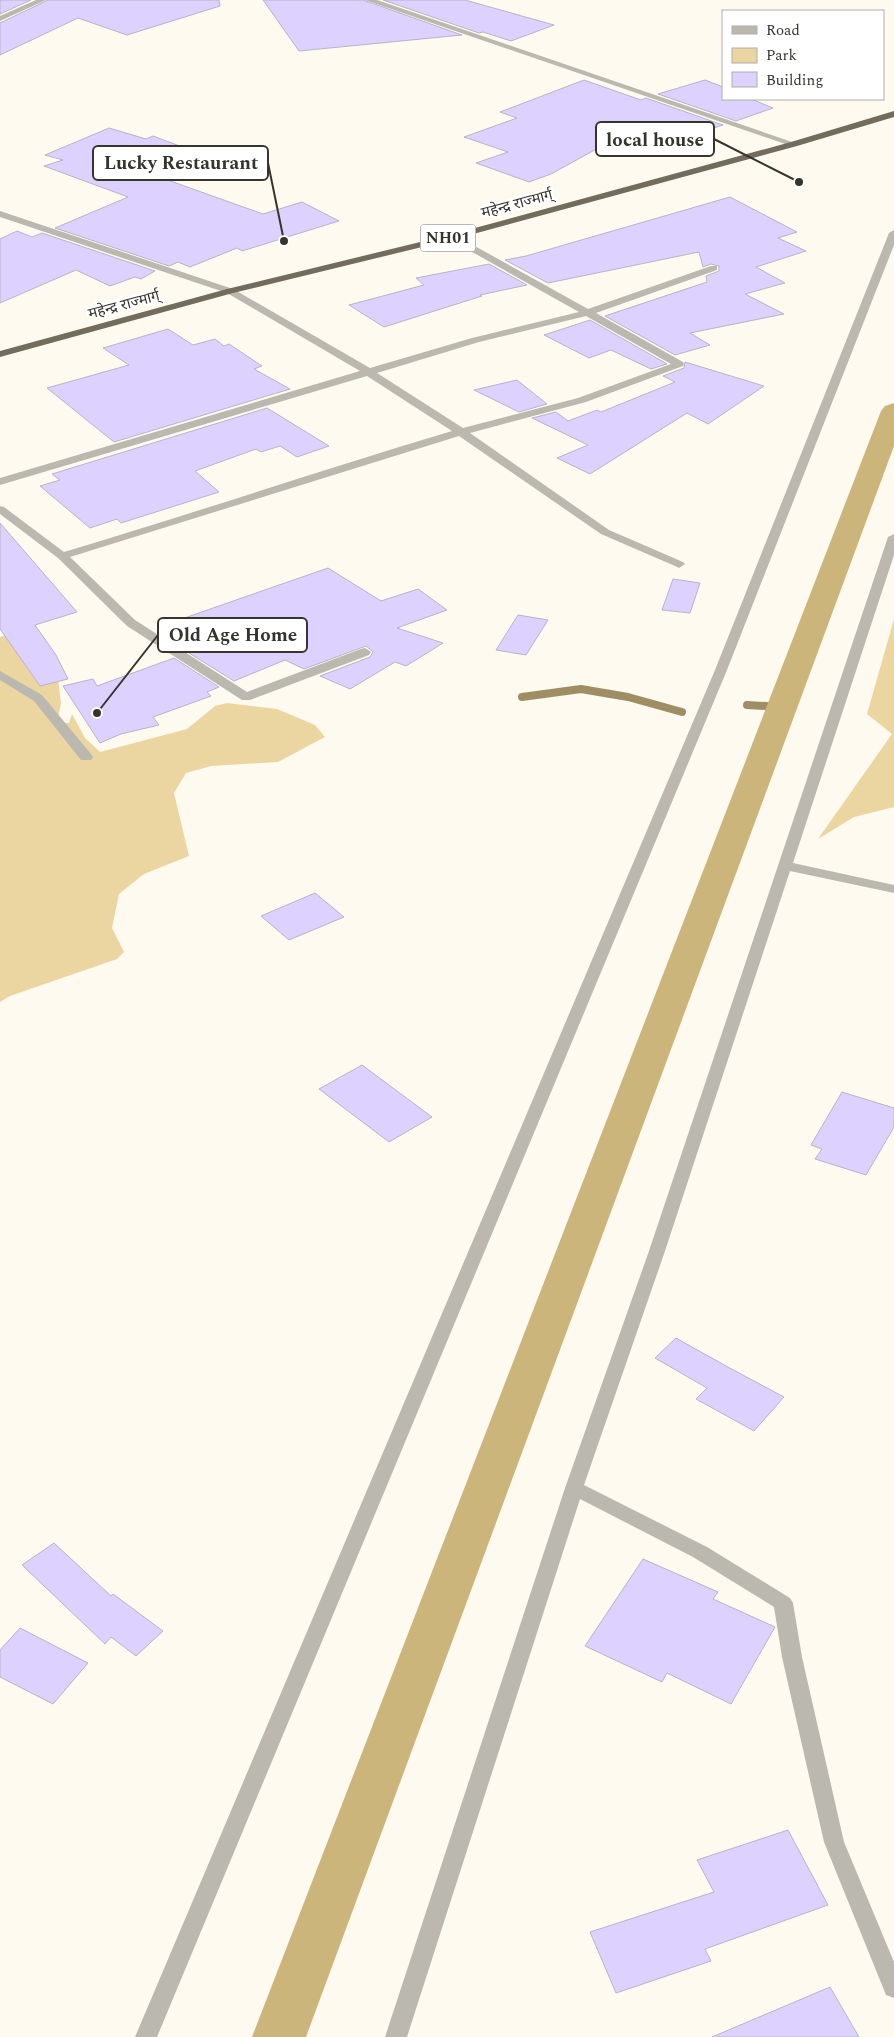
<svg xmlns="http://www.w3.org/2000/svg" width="894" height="2037" font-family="Spectral,'Noto Sans Devanagari',serif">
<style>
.green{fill:#ebd6a2}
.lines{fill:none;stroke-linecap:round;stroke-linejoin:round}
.stream{stroke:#9f8e64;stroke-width:8}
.canal{fill:#ccb57b;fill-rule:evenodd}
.building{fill:#dcd1ff;stroke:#b8b4c5}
.minor{fill:#bbb8b0;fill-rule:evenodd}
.highway{fill:#726c5d;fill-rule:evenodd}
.labels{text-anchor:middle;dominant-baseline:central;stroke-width:4.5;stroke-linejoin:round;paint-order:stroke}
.far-street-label{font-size:15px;fill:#37342e;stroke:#fff}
.shield{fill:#fff;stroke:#73716d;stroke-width:1}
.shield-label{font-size:16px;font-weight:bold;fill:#37342e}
.leader{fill:none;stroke:#37342e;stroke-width:2}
.callout-dot{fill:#37342e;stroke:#fff;stroke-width:2}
.callout{fill:#fff;stroke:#37342e;stroke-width:2}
.callout-label{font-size:19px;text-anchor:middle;font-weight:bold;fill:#37342e}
</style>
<rect width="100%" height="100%" fill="#fefaf0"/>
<g class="green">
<path d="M 894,619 L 894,807 L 854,817 L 818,839 L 892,734 L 867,714 Z"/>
<path d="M 7,635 L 57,670 L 61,703 L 57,723 L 69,723 L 72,714 L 85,738 L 100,752 L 187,729 L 215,706 L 227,703 L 277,709 L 315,725 L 325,737 L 278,762 L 211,766 L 186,773 L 174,793 L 189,856 L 144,874 L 119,894 L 112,928 L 124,952 L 117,959 L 10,996 L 0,1002 L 0,637 Z"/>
</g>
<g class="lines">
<g class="stream">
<path d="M 522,697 L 581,689 L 628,697 L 682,712"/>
<path d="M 747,705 L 783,707"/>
</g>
<path class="canal" d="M 894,403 L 894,446 L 306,2037 L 252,2037 L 881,411 L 885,406 Z"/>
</g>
<g class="building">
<path d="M 0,0 L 31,0 L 0,14 Z"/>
<path d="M 48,0 L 219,0 L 220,6 L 127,35 L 78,18 L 0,55 L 0,23 Z"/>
<path d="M 263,0 L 363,0 L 462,35 L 299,51 Z"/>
<path d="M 383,0 L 465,0 L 554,25 L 511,41 L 483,32 L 479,33 Z"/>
<path d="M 584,80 L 641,100 L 646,98 L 723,125 L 683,138 L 676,135 L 646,145 L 622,135 L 551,174 L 529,182 L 476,163 L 508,152 L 464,137 L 517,118 L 500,112 Z"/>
<path d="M 705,80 L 723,87 L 723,99 L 751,99 L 773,108 L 736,121 L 658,94 Z"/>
<path d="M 109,128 L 146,139 L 153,136 L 201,154 L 148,173 L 263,214 L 302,202 L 339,221 L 242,251 L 237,248 L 190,267 L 178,262 L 169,266 L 55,228 L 128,197 L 44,166 L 63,160 L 45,155 Z"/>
<path d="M 730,197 L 797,232 L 778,238 L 806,251 L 756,267 L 785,283 L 745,294 L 784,314 L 690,333 L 710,345 L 675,355 L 605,316 L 707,282 L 706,276 L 719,271 L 719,266 L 711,264 L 703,267 L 699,252 L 548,283 L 505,260 L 526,256 Z"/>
<path d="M 17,231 L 32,237 L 42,233 L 155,271 L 141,279 L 135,277 L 110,286 L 76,270 L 0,303 L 0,239 Z"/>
<path d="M 489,264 L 527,285 L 480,295 L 482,296 L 384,327 L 349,305 L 424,285 L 416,278 Z"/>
<path d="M 590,320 L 667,364 L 651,369 L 611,350 L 589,358 L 544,335 Z"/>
<path d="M 168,329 L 193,345 L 215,339 L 224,346 L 229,344 L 262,366 L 254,369 L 290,389 L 114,442 L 47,388 L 129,365 L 103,348 Z"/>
<path d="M 685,362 L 764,386 L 708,424 L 687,413 L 590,474 L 557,458 L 588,445 L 532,418 L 556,412 L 568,421 L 597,410 L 601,412 L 675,382 L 663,376 L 684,368 Z"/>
<path d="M 517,380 L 547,404 L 519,412 L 474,390 Z"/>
<path d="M 267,408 L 329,446 L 297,457 L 280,446 L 261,452 L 256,449 L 195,471 L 219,492 L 121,523 L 117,519 L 90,528 L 40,486 L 60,480 L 52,474 Z"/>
<path d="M 0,523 L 77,612 L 35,625 L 56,655 L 68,679 L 40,686 L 0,629 Z"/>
<path d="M 328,568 L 381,601 L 418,589 L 447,610 L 397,628 L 443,643 L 406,666 L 395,662 L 350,689 L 320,676 L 370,657 L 373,652 L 366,646 L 304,669 L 285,660 L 234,681 L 189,653 L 204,648 L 170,623 Z"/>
<path d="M 673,579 L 700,583 L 690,613 L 662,610 Z"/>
<path d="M 518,615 L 548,620 L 526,655 L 496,650 Z"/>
<path d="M 174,658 L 219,687 L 207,692 L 211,696 L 153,717 L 159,725 L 121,734 L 100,743 L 63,686 L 93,679 L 97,686 Z"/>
<path d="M 315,893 L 344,917 L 289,940 L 261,916 Z"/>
<path d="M 362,1065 L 432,1117 L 389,1142 L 319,1089 Z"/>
<path d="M 842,1092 L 894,1108 L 894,1127 L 866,1175 L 815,1159 L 822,1149 L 811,1145 Z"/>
<path d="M 676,1338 L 726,1366 L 784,1397 L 754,1431 L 696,1399 L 707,1388 L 655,1358 Z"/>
<path d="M 54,1543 L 111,1596 L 113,1594 L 163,1631 L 136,1656 L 111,1637 L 105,1644 L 22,1565 Z"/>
<path d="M 643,1559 L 718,1592 L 713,1599 L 775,1627 L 731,1704 L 667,1673 L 662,1682 L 585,1646 Z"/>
<path d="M 20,1628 L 88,1663 L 53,1704 L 0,1677 L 0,1650 Z"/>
<path d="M 788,1830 L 828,1905 L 705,1949 L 711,1961 L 616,1993 L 590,1932 L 714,1892 L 697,1860 Z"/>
<path d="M 830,1987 L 859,2037 L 712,2037 Z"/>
</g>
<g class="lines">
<g class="minor">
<path d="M 36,0 L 46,0 L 0,21 L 0,16 Z"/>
<path d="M 365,0 L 377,0 L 798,144 L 791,146 Z"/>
<path d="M 0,211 L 233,289 L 370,368 L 472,338 L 579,312 L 449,239 L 449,235 L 455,235 L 588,309 L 711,266 L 717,266 L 717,270 L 596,313 L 683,362 L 684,364 L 683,366 L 586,402 L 470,433 L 609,530 L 683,562 L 685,564 L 679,568 L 675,566 L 601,534 L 459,436 L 70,557 L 135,620 L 247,692 L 361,649 L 365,648 L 371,652 L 369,655 L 250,700 L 242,700 L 127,626 L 58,558 L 0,514 L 0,506 L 4,507 L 64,552 C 194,513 322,470 452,431 L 367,376 L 0,485 L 0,478 L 360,371 L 227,293 L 0,217 ZM 586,316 L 671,364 L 578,398 L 463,428 L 377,373 L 479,342 Z"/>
<path d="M 894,230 L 894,245 L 727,670 L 157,2037 L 135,2037 L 715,670 L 889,233 Z"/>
<path d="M 894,534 L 894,555 L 793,863 L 894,885 L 894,893 L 790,871 L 665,1251 L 584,1485 L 707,1547 L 790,1598 L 793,1603 L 802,1657 L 844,1842 L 894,1962 L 894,1998 L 886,1995 L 824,1842 L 782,1657 L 774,1607 L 693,1557 L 580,1499 L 407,2037 L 385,2037 L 565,1488 L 649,1251 L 888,537 Z"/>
<path d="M 0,671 L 42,695 L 91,754 L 93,757 L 91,760 L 81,760 L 34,701 L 0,680 Z"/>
</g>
<path class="highway" d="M 894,111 L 894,117 L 797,146 L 455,239 L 233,293 L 0,357 L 0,351 L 227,289 L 449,235 L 791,142 Z"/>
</g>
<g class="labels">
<g class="far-street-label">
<text transform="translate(517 204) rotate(-15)">महेन्द्र राज्मार्ग्</text>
<text transform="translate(124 305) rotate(-15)">महेन्द्र राज्मार्ग्</text>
</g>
<rect class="shield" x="420.5" y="224.5" width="55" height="27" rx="4"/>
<g class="shield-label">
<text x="448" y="238">NH01</text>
</g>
</g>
<path class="leader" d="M799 182L714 139M284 241L268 163M97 713L158 635"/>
<g class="callout-dot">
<circle cx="799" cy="182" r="5"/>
<circle cx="284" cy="241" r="5"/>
<circle cx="97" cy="713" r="5"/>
</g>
<g class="callout">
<rect x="596" y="122" width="118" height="34" rx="5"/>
<rect x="93" y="146" width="175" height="34" rx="5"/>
<rect x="158" y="618" width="149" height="34" rx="5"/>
</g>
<g class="callout-label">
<text x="655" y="146">local house</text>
<text x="181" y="169">Lucky Restaurant</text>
<text x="233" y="641">Old Age Home</text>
</g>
<rect x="722" y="10" width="162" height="90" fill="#ffffff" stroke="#afaeab"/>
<rect x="732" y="26" width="25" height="8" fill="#bbb8b0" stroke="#afaeab"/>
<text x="766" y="35" font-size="15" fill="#37342e">Road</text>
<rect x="732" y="48" width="25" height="15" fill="#ebd6a2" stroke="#afaeab"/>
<text x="766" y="60" font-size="15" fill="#37342e">Park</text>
<rect x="732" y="72" width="25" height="15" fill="#dcd1ff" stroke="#afaeab"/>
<text x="766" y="85" font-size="15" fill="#37342e">Building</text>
</svg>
